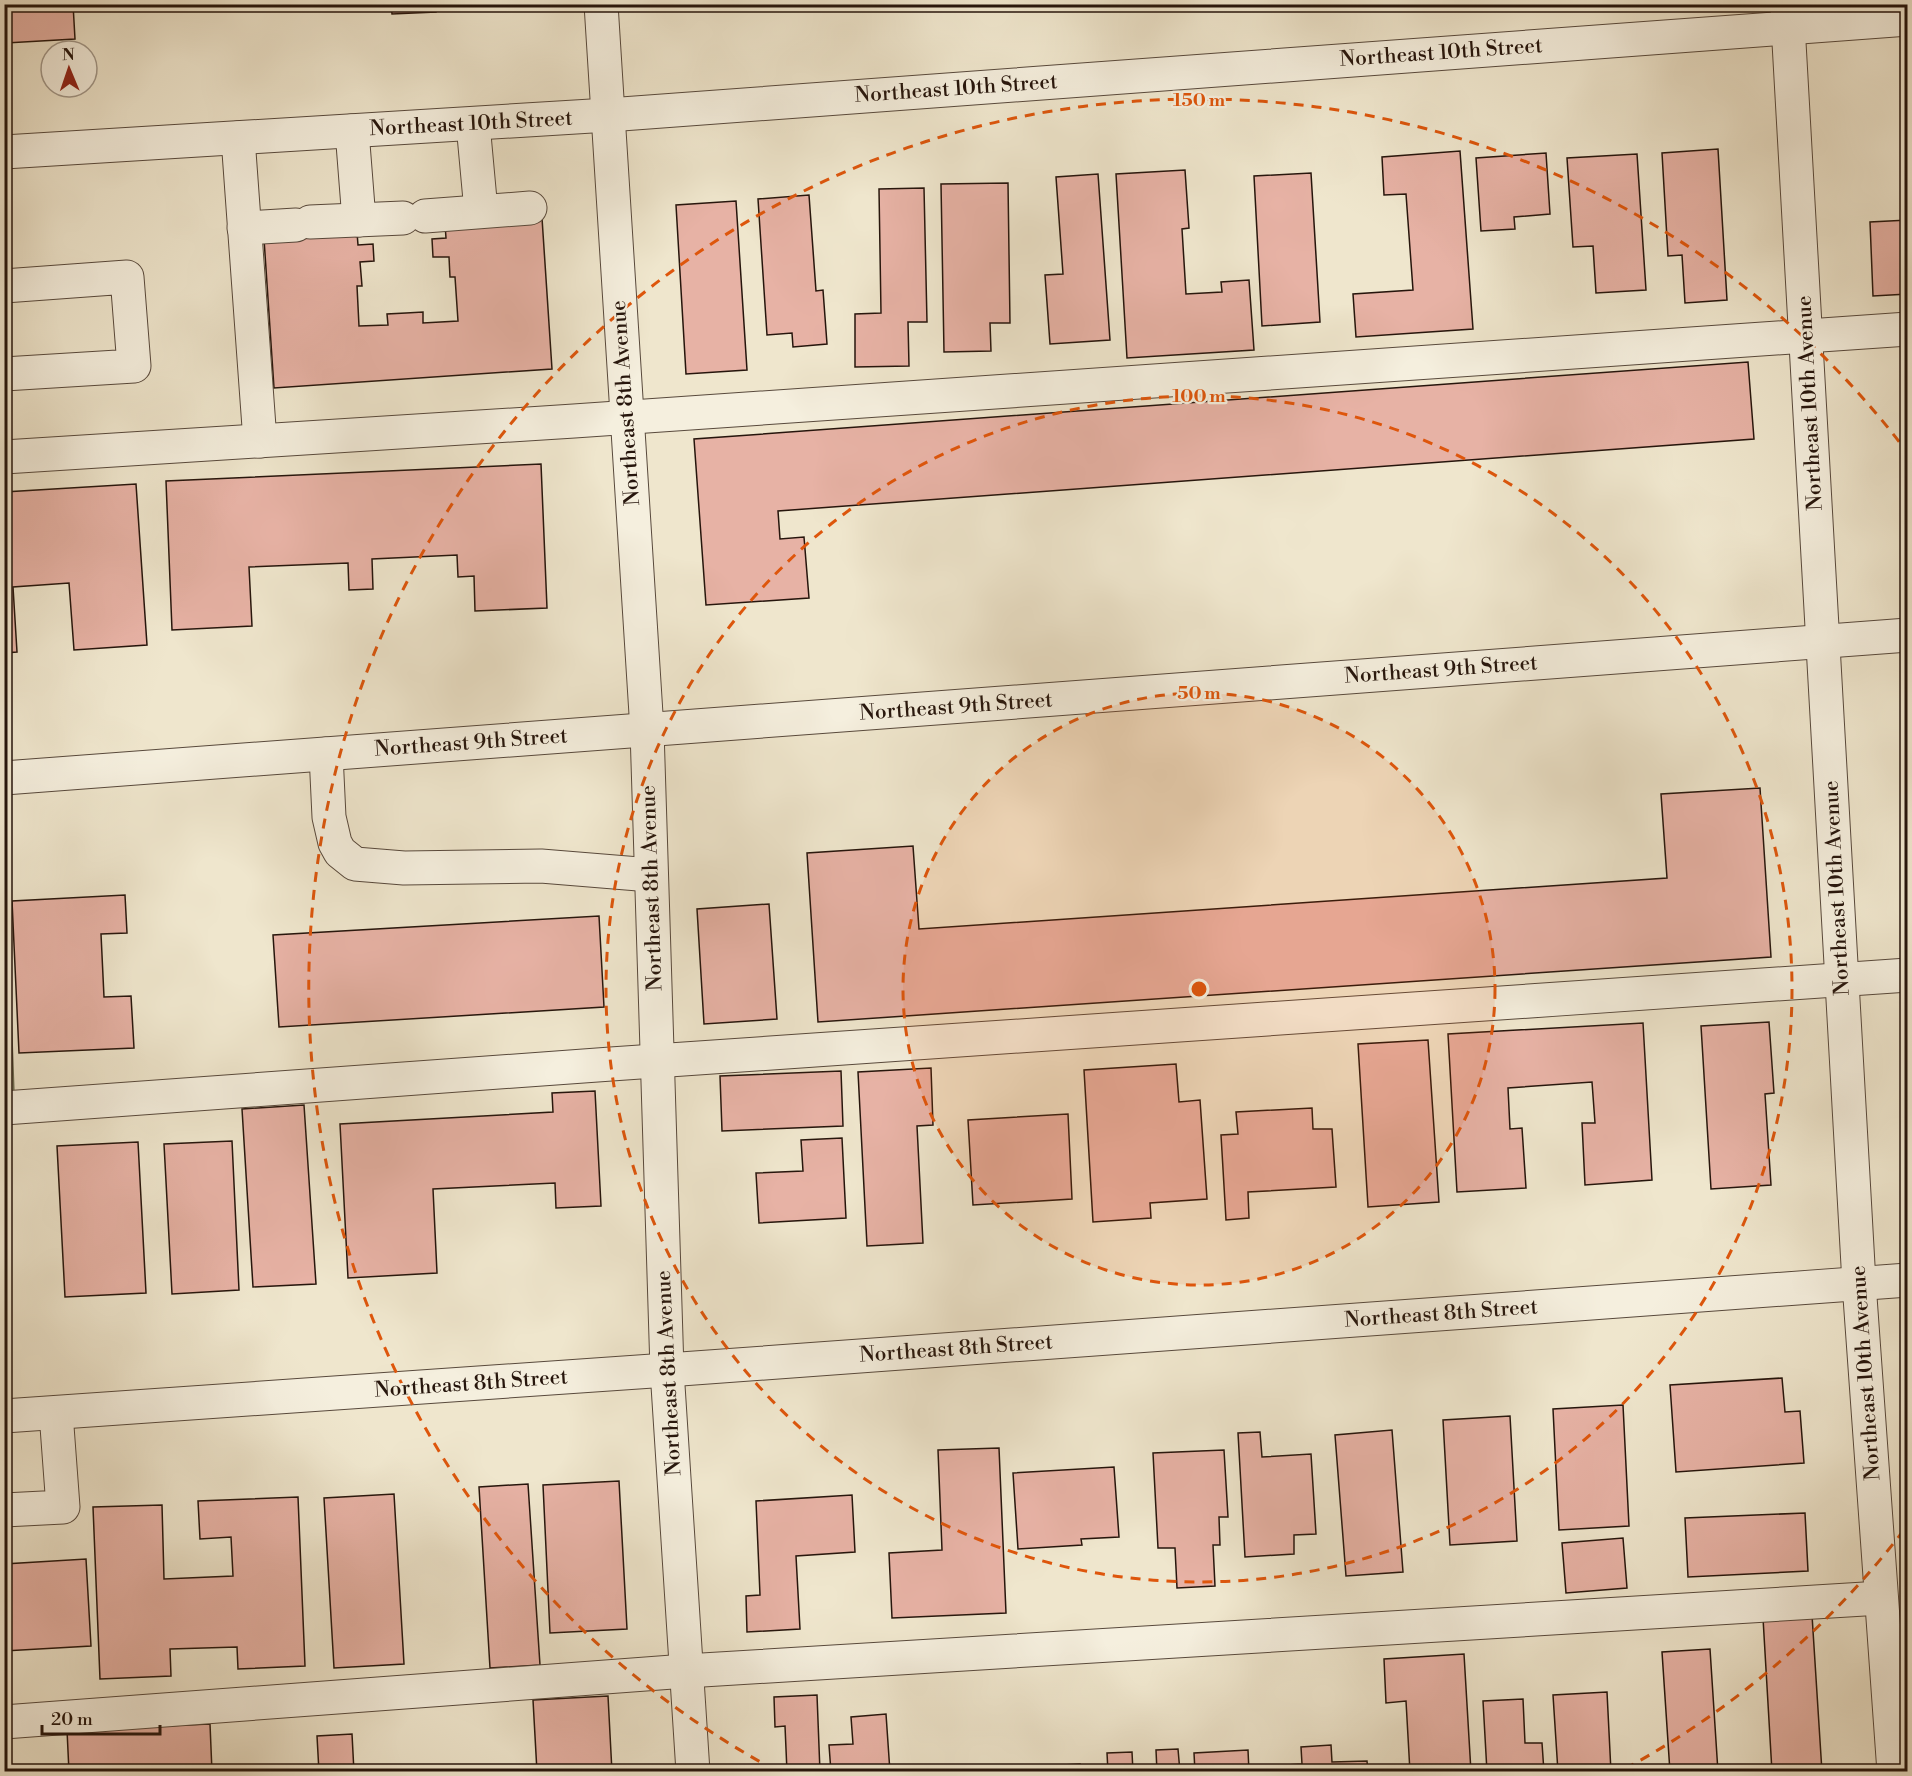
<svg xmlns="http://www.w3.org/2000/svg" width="1912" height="1776" font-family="'Libre Bodoni',serif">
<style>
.green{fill:#b5c69c;stroke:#6e6e54;stroke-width:1.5}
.building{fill:#e7b2a5;stroke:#26150c;stroke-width:1.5}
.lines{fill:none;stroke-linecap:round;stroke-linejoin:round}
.minor-casing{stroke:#58493c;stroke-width:35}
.minor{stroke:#f5efde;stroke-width:33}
.ring{fill:none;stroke:#de560c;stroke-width:3;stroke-dasharray:10 8}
.labels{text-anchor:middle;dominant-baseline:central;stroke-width:4.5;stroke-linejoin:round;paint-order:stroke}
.street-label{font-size:21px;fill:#26150c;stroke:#f5efde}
.centre{fill:#de560c;stroke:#f5efde;stroke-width:3}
.ring-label{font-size:18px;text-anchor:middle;font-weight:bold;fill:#de560c;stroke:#f5efde;stroke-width:4.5;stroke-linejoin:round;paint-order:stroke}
</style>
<rect width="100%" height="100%" fill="#efe6cd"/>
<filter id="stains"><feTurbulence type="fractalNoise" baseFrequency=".00333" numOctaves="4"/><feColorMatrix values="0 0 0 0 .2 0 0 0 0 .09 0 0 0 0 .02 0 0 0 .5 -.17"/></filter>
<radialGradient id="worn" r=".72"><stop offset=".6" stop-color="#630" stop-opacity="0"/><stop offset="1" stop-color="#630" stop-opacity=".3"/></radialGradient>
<path class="green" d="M 4,900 L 7,900 L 14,1094 L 4,1095 Z"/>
<g class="building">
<path d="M 4,4 L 73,4 L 75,39 L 6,43 Z"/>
<path d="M 391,4 L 436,4 L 436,12 L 392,14 Z"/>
<path d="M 449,4 L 529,4 L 529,6 L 450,10 Z"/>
<path d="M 1718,149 L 1727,300 L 1685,303 L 1682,255 L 1668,256 L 1662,153 Z"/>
<path d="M 1460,151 L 1473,329 L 1356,337 L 1353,294 L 1413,290 L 1406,194 L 1384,195 L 1382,157 Z"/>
<path d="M 1546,153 L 1550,214 L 1514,217 L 1515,229 L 1481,231 L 1476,158 Z"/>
<path d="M 1637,154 L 1646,290 L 1596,293 L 1593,246 L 1573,247 L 1567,158 Z"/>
<path d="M 1185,170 L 1189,228 L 1182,229 L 1186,294 L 1222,292 L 1221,282 L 1249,280 L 1254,350 L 1127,358 L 1116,174 Z"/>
<path d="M 1311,173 L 1320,322 L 1262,326 L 1254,176 Z"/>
<path d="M 1098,174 L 1110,340 L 1050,344 L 1045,275 L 1063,274 L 1056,177 Z"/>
<path d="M 1008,183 L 1010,323 L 990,323 L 991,351 L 944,352 L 941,184 Z"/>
<path d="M 924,188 L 927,322 L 908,322 L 909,366 L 855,367 L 855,314 L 881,313 L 879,189 Z"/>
<path d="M 809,195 L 816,291 L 823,290 L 827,344 L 793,347 L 792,333 L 767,335 L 758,199 Z"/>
<path d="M 736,201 L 747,370 L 686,374 L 676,205 Z"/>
<path d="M 542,218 L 552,369 L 274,388 L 264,239 L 357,232 L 358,245 L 373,244 L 374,261 L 360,262 L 362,286 L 357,286 L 359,326 L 388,325 L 387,314 L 406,313 L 423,312 L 423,323 L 458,321 L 455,277 L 450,277 L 449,257 L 433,257 L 432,239 L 446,238 L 445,224 Z"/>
<path d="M 1908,220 L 1908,294 L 1873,296 L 1870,222 Z"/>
<path d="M 1748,362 L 1754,439 L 778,511 L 780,539 L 804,537 L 809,598 L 706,605 L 694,439 Z"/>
<path d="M 541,464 L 547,608 L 475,611 L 474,576 L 458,577 L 457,555 L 372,559 L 373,589 L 349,590 L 348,563 L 249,567 L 252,626 L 172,630 L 166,481 Z"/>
<path d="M 136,484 L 147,645 L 74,650 L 69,583 L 13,587 L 17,652 L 4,653 L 4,492 Z"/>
<path d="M 1760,788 L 1771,957 L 818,1022 L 807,853 L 913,846 L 919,929 L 1667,878 L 1661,794 Z"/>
<path d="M 125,895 L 127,933 L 101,934 L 104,997 L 131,996 L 134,1048 L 19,1053 L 12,901 Z"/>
<path d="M 769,904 L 777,1019 L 704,1024 L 697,909 Z"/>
<path d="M 599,916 L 604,1007 L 279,1027 L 273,935 Z"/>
<path d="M 1769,1022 L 1774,1093 L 1765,1094 L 1771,1185 L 1711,1189 L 1701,1026 Z"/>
<path d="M 1643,1023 L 1652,1180 L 1585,1185 L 1582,1123 L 1595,1123 L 1592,1082 L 1508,1088 L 1510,1129 L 1522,1128 L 1526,1188 L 1457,1192 L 1448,1034 Z"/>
<path d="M 1428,1040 L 1439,1202 L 1368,1207 L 1358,1044 Z"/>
<path d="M 1176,1064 L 1179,1102 L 1200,1100 L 1207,1199 L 1150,1203 L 1151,1218 L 1093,1222 L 1084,1070 Z"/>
<path d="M 931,1068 L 933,1125 L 917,1126 L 923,1243 L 867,1246 L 858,1072 Z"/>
<path d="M 841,1071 L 843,1126 L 722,1131 L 720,1076 Z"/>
<path d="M 595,1091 L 601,1206 L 556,1208 L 555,1183 L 433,1189 L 437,1273 L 348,1278 L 340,1124 L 553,1112 L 552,1093 Z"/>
<path d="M 304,1105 L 316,1284 L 253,1287 L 242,1109 Z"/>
<path d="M 1312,1108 L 1313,1129 L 1332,1129 L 1336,1187 L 1248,1192 L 1249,1218 L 1226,1220 L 1221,1135 L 1238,1134 L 1236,1112 Z"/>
<path d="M 1068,1114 L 1072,1199 L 973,1205 L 968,1120 Z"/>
<path d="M 842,1138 L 846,1218 L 759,1223 L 756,1173 L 803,1171 L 801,1140 Z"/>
<path d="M 232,1141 L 239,1290 L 172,1294 L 164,1144 Z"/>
<path d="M 138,1142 L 146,1293 L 65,1297 L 57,1146 Z"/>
<path d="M 4,1203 L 10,1300 L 4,1301 Z"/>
<path d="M 1782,1378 L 1785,1412 L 1800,1411 L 1804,1463 L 1676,1472 L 1670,1385 Z"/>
<path d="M 1623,1405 L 1629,1526 L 1559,1530 L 1553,1409 Z"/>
<path d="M 1510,1416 L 1517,1541 L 1450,1545 L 1443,1420 Z"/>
<path d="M 1392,1430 L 1403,1572 L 1346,1576 L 1335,1435 Z"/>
<path d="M 1260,1432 L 1262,1457 L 1311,1454 L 1316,1534 L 1294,1535 L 1294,1554 L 1245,1557 L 1238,1433 Z"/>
<path d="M 999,1448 L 1006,1613 L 892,1618 L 889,1553 L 942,1550 L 938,1450 Z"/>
<path d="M 1224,1450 L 1228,1517 L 1219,1517 L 1220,1545 L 1213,1545 L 1215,1586 L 1177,1588 L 1175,1548 L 1158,1548 L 1153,1453 Z"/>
<path d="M 1114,1467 L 1119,1537 L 1081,1539 L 1082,1545 L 1018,1549 L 1013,1473 Z"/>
<path d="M 619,1481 L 627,1629 L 550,1633 L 543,1485 Z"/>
<path d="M 528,1484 L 540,1665 L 490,1668 L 479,1487 Z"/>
<path d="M 394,1494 L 404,1664 L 334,1668 L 324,1498 Z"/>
<path d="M 852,1495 L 855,1552 L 796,1556 L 800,1629 L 747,1632 L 746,1596 L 760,1595 L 756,1501 Z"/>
<path d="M 298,1497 L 305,1666 L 238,1669 L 237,1647 L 170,1649 L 171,1676 L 100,1679 L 93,1507 L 162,1505 L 164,1579 L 233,1576 L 231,1537 L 200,1539 L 198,1501 Z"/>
<path d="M 1805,1513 L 1808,1571 L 1688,1577 L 1685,1518 Z"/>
<path d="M 1623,1538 L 1627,1588 L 1566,1593 L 1562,1543 Z"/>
<path d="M 86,1559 L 91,1646 L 4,1651 L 4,1564 Z"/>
<path d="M 1812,1615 L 1822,1772 L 1772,1772 L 1763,1618 Z"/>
<path d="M 1710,1649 L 1718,1772 L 1670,1772 L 1662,1652 Z"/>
<path d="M 1464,1654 L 1471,1772 L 1410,1772 L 1406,1701 L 1386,1703 L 1384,1659 Z"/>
<path d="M 1607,1692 L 1611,1772 L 1558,1772 L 1553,1695 Z"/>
<path d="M 817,1695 L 820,1772 L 787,1772 L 785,1726 L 775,1727 L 774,1697 Z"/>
<path d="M 608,1696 L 612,1772 L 537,1772 L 533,1700 Z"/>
<path d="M 1523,1699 L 1525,1743 L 1542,1743 L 1544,1772 L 1487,1772 L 1483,1701 Z"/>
<path d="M 886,1714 L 890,1772 L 831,1772 L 829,1745 L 853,1744 L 851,1717 Z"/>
<path d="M 210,1724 L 212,1772 L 69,1772 L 67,1730 Z"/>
<path d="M 352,1734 L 354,1772 L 319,1772 L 317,1736 Z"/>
<path d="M 1331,1745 L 1332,1762 L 1367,1761 L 1368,1772 L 1272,1772 L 1272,1766 L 1302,1764 L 1301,1747 Z"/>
<path d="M 1178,1749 L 1180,1772 L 1157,1772 L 1156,1750 Z"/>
<path d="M 1248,1750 L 1249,1772 L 1195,1772 L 1194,1753 Z"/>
<path d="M 1132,1752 L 1133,1772 L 1108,1772 L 1107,1753 Z"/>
<path d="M 1080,1764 L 1080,1772 L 1006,1772 L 1006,1768 Z"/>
<path d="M 933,1767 L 933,1772 L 908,1772 L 908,1768 Z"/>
</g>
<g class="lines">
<g class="minor-casing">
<g id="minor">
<path d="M 601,4 L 647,730 L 667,1370 L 693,1772"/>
<path d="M 1787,7 L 1859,1283 L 1894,1772"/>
<path d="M 473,124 L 481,211"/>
<path d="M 352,131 L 359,220"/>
<path d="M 238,138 L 260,441"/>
<path d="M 4,152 L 608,115 L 1908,19"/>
<path d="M 425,216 L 530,208"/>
<path d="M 310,222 L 403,218"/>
<path d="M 244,228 L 296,225"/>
<path d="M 4,286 L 127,277 L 134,366 L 4,374"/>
<path d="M 4,457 L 574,421 L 1908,329"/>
<path d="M 326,754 L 329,817 L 335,843 L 340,852 L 355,864 L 404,868 L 541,866 L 651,875"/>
<path d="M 4,778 L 1908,635"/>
<path d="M 4,1108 L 611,1064 L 1908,975"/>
<path d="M 4,1416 L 667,1370 L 1908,1280"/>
<path d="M 4,1510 L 63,1507 L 56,1413"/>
<path d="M 4,1722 L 686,1671 L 1881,1598"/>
</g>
</g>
<use href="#minor" class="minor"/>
</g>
<circle cx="1199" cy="989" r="296" fill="#de560c" fill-opacity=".12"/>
<g class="ring">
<circle cx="1199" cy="989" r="296"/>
<circle cx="1199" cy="989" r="593"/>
<path d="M1904 1530A889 889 0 0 1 1623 1770M775 1770A889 889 0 1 1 1904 448"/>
</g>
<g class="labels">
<g class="street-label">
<text transform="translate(1441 53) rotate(-4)">Northeast 10th Street</text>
<text transform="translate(956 89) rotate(-4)">Northeast 10th Street</text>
<text transform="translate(471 124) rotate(-3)">Northeast 10th Street</text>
<text transform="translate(626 403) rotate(-94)">Northeast 8th Avenue</text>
<text transform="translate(1810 403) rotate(-93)">Northeast 10th Avenue</text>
<text transform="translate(1441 670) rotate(-4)">Northeast 9th Street</text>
<text transform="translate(956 707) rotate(-4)">Northeast 9th Street</text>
<text transform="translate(471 743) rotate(-4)">Northeast 9th Street</text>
<text transform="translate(652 888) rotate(-92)">Northeast 8th Avenue</text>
<text transform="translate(1837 888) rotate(-93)">Northeast 10th Avenue</text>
<text transform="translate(1441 1314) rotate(-4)">Northeast 8th Street</text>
<text transform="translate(956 1349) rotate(-4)">Northeast 8th Street</text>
<text transform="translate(669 1373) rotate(-93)">Northeast 8th Avenue</text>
<text transform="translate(1866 1373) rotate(-94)">Northeast 10th Avenue</text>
<text transform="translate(471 1384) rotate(-4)">Northeast 8th Street</text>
</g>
</g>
<circle cx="1199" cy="989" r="9" class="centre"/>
<g class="ring-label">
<text x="1199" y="106">150 m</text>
<text x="1199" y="402">100 m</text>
<text x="1199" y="699">50 m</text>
</g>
<rect width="1912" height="1776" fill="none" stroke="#efe6cd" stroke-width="24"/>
<rect x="6" y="6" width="1900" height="1764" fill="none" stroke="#26150c" stroke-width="3"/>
<rect x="12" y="12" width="1888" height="1752" fill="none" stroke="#26150c" stroke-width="1.5"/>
<g transform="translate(69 69) rotate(358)"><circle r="28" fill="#f5efde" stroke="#a2988a" stroke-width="1.5"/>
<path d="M0-4.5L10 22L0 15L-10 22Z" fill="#8f2418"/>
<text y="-9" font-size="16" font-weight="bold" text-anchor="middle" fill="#26150c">N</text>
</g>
<path d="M42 1725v9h118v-9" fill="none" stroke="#26150c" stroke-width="3"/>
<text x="51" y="1725" font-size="18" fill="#26150c" stroke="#f5efde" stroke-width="4.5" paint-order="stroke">20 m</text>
<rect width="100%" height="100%" filter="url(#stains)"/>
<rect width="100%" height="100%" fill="url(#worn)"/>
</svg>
